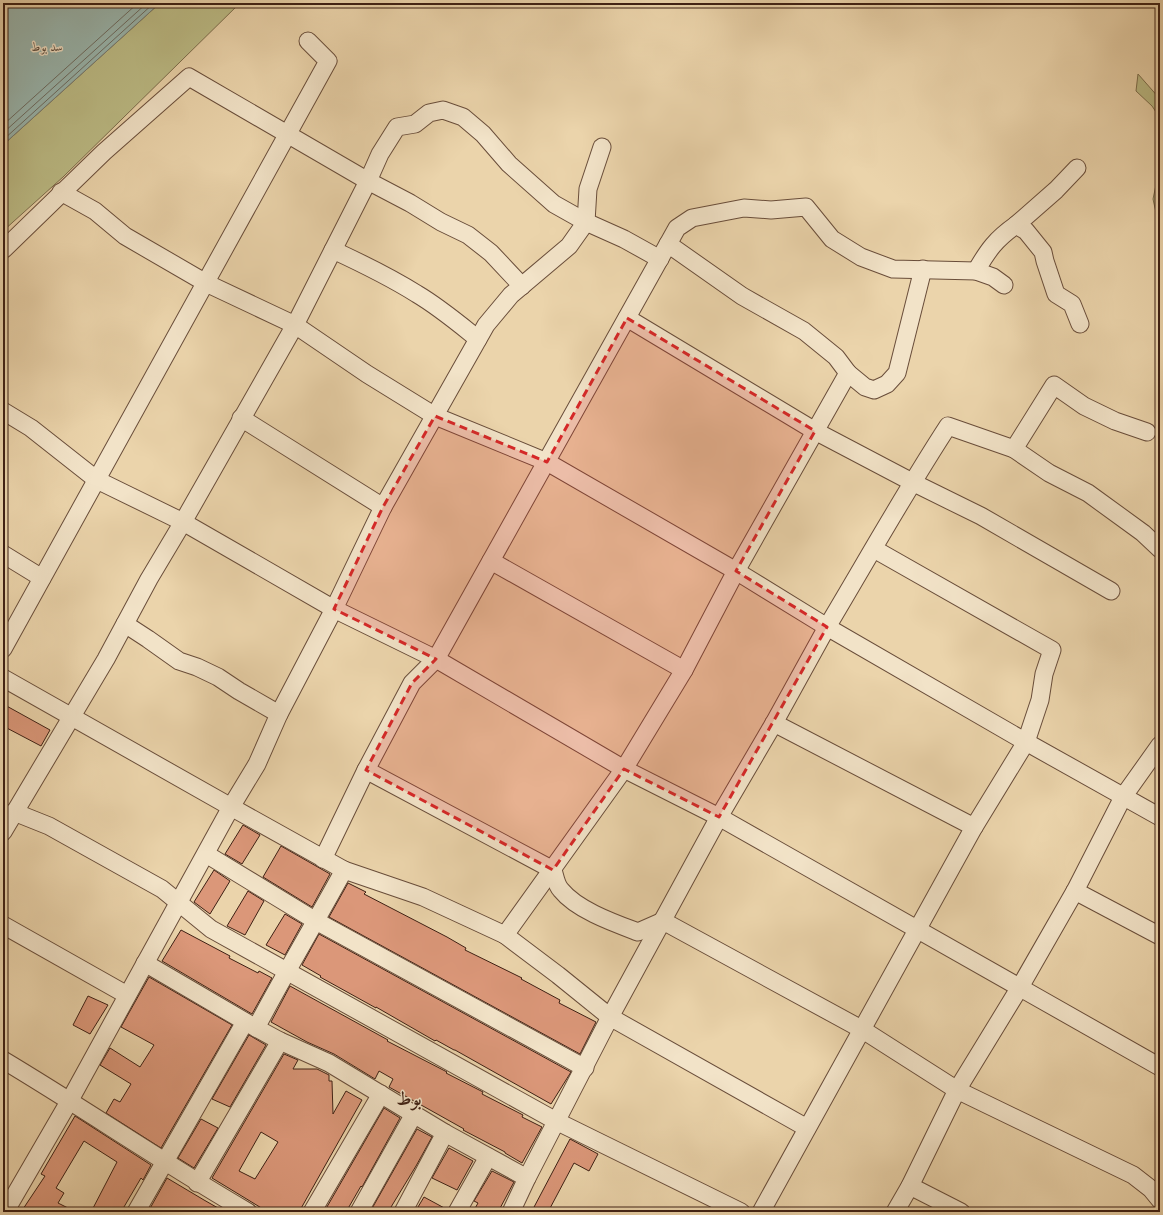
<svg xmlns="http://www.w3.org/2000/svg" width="1163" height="1215" font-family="'Libre Caslon Text',Amiri,serif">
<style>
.green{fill:#bcbc86;stroke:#7d6e4d}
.water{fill:#99b7b0;stroke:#757b72}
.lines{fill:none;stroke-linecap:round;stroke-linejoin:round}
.shore{stroke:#6c6c62;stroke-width:1}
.building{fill:#db9779;stroke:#3e2014;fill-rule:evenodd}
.minor-casing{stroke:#694d3a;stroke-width:19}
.minor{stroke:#f2e3c8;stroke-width:17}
.marked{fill:#d62828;fill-opacity:0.2;stroke:#d62828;stroke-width:3;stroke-dasharray:8 5;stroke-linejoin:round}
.labels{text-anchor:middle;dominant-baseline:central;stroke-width:3;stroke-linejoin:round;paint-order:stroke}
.water-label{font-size:12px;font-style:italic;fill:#55463b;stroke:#f2e3c8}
.town-label{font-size:19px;font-weight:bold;fill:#3e2014;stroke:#f2e3c8}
</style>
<rect width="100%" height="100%" fill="#ebd4ab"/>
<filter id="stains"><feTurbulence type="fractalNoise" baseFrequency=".005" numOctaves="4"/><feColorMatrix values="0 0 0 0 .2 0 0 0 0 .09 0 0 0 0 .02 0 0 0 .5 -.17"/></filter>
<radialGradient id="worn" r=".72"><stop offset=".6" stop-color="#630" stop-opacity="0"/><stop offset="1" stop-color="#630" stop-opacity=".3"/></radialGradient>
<g class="green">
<path d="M 160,3 L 240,3 L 63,177 L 3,231 L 3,145 Z"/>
<path d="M 1138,74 L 1160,99 L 1160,118 L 1152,106 L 1136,91 Z"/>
<path d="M 1160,166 L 1160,231 L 1153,199 Z"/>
</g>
<path class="water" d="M 3,3 L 160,3 L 3,145 Z"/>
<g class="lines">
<g class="shore">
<path d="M 3,125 L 138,3"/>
<path d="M 3,133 L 147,3"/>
<path d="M 3,140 L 154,3"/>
</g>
</g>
<g class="building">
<path d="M 3,704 L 50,730 L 41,746 L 3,726 Z"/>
<path d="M 243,825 L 260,835 L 242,864 L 225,854 Z"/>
<path d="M 281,846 L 330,874 L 312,907 L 263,877 Z"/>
<path d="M 214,870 L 230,881 L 210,914 L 194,902 Z"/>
<path d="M 348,883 L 366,892 L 364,894 L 447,937 L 466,948 L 465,950 L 522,978 L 521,979 L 560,1000 L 559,1003 L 596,1022 L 580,1054 L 329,917 Z"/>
<path d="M 248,891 L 264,901 L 245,935 L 227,926 Z"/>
<path d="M 285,914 L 302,924 L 285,955 L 266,945 Z"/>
<path d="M 181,930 L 230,956 L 229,958 L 258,973 L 259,971 L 272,978 L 252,1014 L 162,961 Z"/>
<path d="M 319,934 L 571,1072 L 551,1104 L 455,1050 L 454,1050 L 436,1040 L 435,1041 L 376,1007 L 376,1008 L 320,977 L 321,976 L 302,965 Z"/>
<path d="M 149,977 L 232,1025 L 161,1148 L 106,1113 L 114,1099 L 120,1102 L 131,1084 L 100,1065 L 110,1048 L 140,1067 L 154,1045 L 121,1027 Z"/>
<path d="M 290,986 L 388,1040 L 387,1041 L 447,1072 L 446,1073 L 483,1092 L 482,1094 L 523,1115 L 522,1117 L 542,1127 L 522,1163 L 505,1153 L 505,1152 L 463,1130 L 464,1129 L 389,1087 L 393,1079 L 379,1071 L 375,1079 L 334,1054 L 307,1042 L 271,1022 Z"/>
<path d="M 88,996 L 108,1005 L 90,1034 L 73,1025 Z"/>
<path d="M 249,1035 L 266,1045 L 230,1107 L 212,1099 Z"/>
<path d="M 284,1054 L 298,1060 L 293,1069 L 317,1069 L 329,1075 L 329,1081 L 332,1081 L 333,1114 L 346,1091 L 362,1100 L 299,1212 L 268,1212 L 212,1178 ZM 261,1132 L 278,1142 L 255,1179 L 239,1171 Z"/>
<path d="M 384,1108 L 400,1118 L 362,1187 L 361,1186 L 346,1212 L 324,1212 Z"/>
<path d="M 75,1116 L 151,1165 L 143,1180 L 141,1178 L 121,1212 L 91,1212 L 117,1162 L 84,1141 L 56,1188 L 64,1193 L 58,1203 L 76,1212 L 21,1212 L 45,1176 L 41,1174 Z"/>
<path d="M 201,1119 L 218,1128 L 194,1168 L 178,1158 Z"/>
<path d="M 417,1129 L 432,1137 L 416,1166 L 388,1212 L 370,1212 Z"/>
<path d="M 570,1139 L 598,1154 L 589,1171 L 574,1163 L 548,1212 L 539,1212 L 533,1209 Z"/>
<path d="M 449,1148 L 473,1161 L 457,1190 L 432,1178 Z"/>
<path d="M 492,1171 L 514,1182 L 498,1212 L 473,1212 L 478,1203 L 474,1201 Z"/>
<path d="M 167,1178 L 204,1200 L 225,1212 L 148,1212 Z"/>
<path d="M 424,1197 L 448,1210 L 447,1212 L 415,1212 Z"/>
</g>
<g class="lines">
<g class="minor-casing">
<g id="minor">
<path d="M 61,192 L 95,211 L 125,236 L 206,283 L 295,325 L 367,374 L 435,416 L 547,462 L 736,571 L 827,627 C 867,560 905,492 948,426 L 1014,449 L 1049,473 L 1088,493 L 1143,533 L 1160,549"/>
<path d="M 1016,225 L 1056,190 L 1077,168"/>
<path d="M 3,250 L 104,152 L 189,77 L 368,181 L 410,203 L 441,222 L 468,235 L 491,253 L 522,286"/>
<path d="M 333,250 C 361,263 390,277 417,294 C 439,307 458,323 478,339"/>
<path d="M 976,271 C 988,250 996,239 1016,225 L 1026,231 L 1043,252 L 1045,261 L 1056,294 L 1072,304 L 1080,324"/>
<path d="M 627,318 L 815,431 L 912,482 L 981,516 L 1111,591"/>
<path d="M 848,373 L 865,387 L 874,390 L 887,384 L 897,373 L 923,269"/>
<path d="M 3,411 L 31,428 L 97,480 L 183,522 L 334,609 L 436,659 L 624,769 L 719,817 L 1160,1067"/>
<path d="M 241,418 L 383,507"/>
<path d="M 1014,449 L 1054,385 L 1084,406 L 1115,421 L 1147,432"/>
<path d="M 3,554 L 42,578"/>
<path d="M 491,561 L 684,670"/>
<path d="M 125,624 L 148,639 L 179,661 L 197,667 L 218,677 L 239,691 L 279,714"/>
<path d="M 3,649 L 328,61 L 308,41"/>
<path d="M 3,678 L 231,807 L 257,764 L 279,714 L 334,609 L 383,507 L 486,325 L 511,295 L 569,246 L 586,222 L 588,189 L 602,147"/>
<path d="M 774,723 L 974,827"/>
<path d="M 366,770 L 553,870 C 555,876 556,885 561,890 C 577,910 614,923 638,932 L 663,921 L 863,1030 L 957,1090 L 1133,1175 L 1151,1189 L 1160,1200"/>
<path d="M 14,812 L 49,826 L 162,889 L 211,929 L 556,1121 L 741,1212"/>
<path d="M 3,832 L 106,659 L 149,579 L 183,522 L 295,325 L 368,181 L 380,154 L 397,127 L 415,124 L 429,113 L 443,110 L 463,117 L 483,134 L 509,164 L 554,204 L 586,222 L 624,239 L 660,259"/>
<path d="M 206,854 L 316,921 L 585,1068"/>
<path d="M 323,859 L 366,770 L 412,683 L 436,659 L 677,228 L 692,218 L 744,208 L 771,210 L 806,207 L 832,239 L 861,257 L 893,269 L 976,271 L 993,277 L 1004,285"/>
<path d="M 1075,891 L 1160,936"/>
<path d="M 3,925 L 127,995"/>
<path d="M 505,935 L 624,769 L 684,670 L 736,571 L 848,373 L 836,357 L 804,331 L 742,296 L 668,244"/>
<path d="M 145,963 L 256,1028 L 280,1041 L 329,1063 L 445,1133 L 527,1178"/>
<path d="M 256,1028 C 284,975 315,923 344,870"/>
<path d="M 3,1060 C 85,1109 165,1164 248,1212"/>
<path d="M 197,1183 L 280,1041"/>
<path d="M 910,1186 L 961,1212"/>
<path d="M 5,1212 L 70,1100 L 231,807 L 344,870 L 423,897 L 505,935 L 558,975 L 610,1017 L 719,817 L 774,723 L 827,627 L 1026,742 L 1160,817"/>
<path d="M 136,1212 L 245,1022"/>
<path d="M 312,1212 L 381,1094"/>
<path d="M 359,1212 L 414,1114"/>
<path d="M 403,1212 L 445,1133"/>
<path d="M 457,1212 L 488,1157"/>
<path d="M 511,1212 L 527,1178 L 610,1017 L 807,1128"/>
<path d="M 761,1212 L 974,827 L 1026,742 L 1040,700 L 1044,674 L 1052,650 L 874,549"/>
<path d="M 895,1212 L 910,1186 L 957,1090 L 1020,987 L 1075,891 L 1123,797 L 1160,745"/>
</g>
</g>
<use href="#minor" class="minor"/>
</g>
<path class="marked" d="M 627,318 L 815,431 L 736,571 L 827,627 L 719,817 L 624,769 L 553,870 L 366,770 L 412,683 L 436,659 L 334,609 L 383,507 L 435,416 L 547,462 Z"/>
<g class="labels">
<g class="water-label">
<text x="47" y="46">سد بوط</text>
</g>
<g class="town-label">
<text x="409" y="1098">بوط</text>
</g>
</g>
<rect width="1163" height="1215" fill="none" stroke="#ebd4ab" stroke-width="16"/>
<rect x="4" y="4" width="1155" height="1207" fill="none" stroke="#3e2014" stroke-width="2"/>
<rect x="8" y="8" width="1147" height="1199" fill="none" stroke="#3e2014"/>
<rect width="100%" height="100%" filter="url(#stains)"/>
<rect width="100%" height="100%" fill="url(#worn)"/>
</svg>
